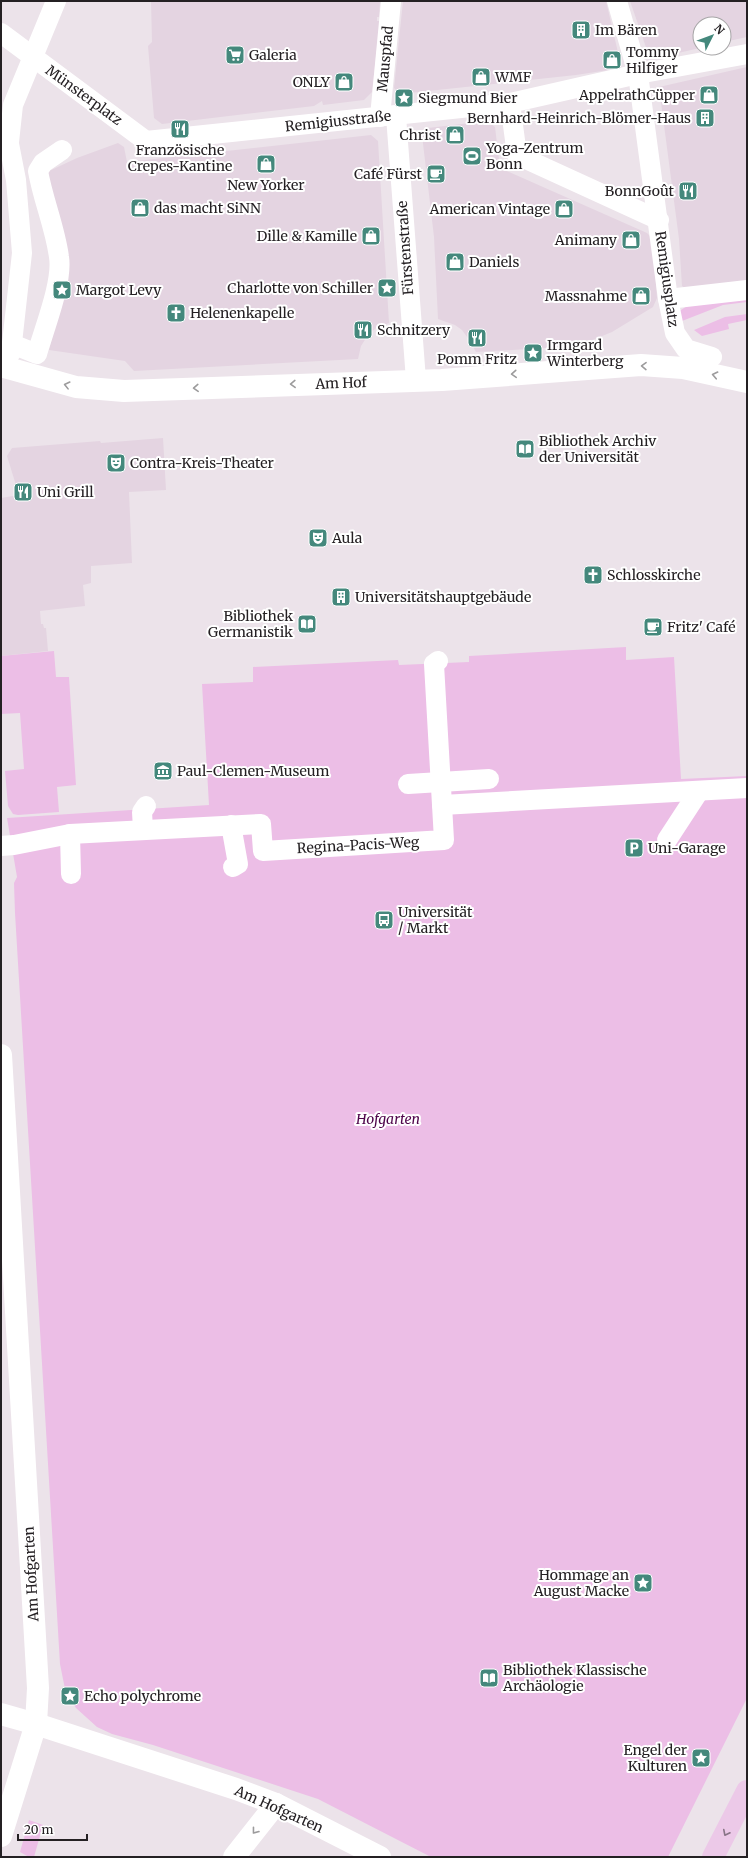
<svg xmlns="http://www.w3.org/2000/svg" width="748" height="1858" font-family="Merriweather,serif">
<style>
.built{fill:#e4d4e1}
.green{fill:#ecbee6}
.lines{fill:none;stroke-linecap:round;stroke-linejoin:round}
.pedestrian{stroke:#fff;stroke-width:20}
.minor{stroke:#fff;stroke-width:22}
.primary{stroke:#ecc9e8;stroke-width:22}
.oneway{stroke:#9c9b9c}
.oneway2{stroke:#887486}
.labels{text-anchor:middle;dominant-baseline:central;stroke-width:4;stroke-linejoin:round;paint-order:stroke}
.poi-label{font-size:14px;fill:#242023;stroke:#fff;text-anchor:start}
.street-label{font-size:14px;fill:#242023;stroke:#fff}
.park-label{font-size:14px;font-style:italic;fill:#4e044a;stroke:#fff}
</style>
<rect width="100%" height="100%" fill="#ece3ea"/>
<g class="built">
<path d="M 151,1 L 380,1 L 379,17 L 377,17 L 377,21 L 380,21 L 372,92 L 364,100 L 323,105 L 322,101 L 314,106 L 162,124 L 154,118 L 148,46 L 152,42 Z"/>
<path d="M 403,1 L 606,1 L 620,61 L 615,69 L 576,75 L 400,94 L 394,88 Z"/>
<path d="M 630,1 L 747,1 L 747,37 L 724,42 L 724,24 L 700,24 L 700,48 L 656,58 L 648,53 Z"/>
<path d="M 747,67 L 747,284 L 690,291 L 682,286 L 679,239 L 659,87 Z"/>
<path d="M 487,121 L 495,127 L 500,168 L 647,233 L 653,239 L 657,298 L 653,307 L 612,332 L 585,343 L 562,347 L 476,352 L 470,341 L 462,330 L 455,325 L 438,319 L 434,237 L 422,135 L 428,128 Z"/>
<path d="M 371,135 L 378,141 L 389,323 L 376,328 L 368,335 L 361,346 L 358,359 L 134,371 L 125,361 L 49,350 L 67,280 L 47,172 L 77,158 L 118,143 L 124,147 L 127,162 Z"/>
<path d="M 163,438 L 166,490 L 129,492 L 132,563 L 91,566 L 91,583 L 83,585 L 85,606 L 40,611 L 41,624 L 43,624 L 44,628 L 46,628 L 48,651 L 1,656 L 1,498 L 19,495 L 7,456 L 12,448 L 100,441 L 101,443 Z"/>
</g>
<g class="green">
<path d="M 747,295 L 747,302 L 723,305 L 682,321 L 678,312 L 693,302 Z"/>
<path d="M 747,314 L 747,320 L 728,324 L 729,329 L 702,336 L 694,330 L 725,317 Z"/>
<path d="M 626,647 L 626,660 L 674,657 L 681,779 L 747,776 L 747,1698 L 668,1857 L 431,1857 L 318,1799 L 153,1745 L 112,1734 L 97,1727 L 76,1708 L 66,1694 L 60,1664 L 15,913 L 14,883 L 17,877 L 7,818 L 209,805 L 202,684 L 253,682 L 253,667 L 398,660 L 399,665 L 469,662 L 469,656 Z"/>
<path d="M 54,651 L 56,677 L 69,677 L 76,785 L 57,787 L 59,812 L 18,815 L 13,814 L 8,806 L 5,771 L 24,769 L 20,713 L 1,714 L 1,656 Z"/>
<path d="M 29,1820 L 43,1825 L 34,1857 L 29,1857 L 20,1852 Z"/>
</g>
<g class="lines">
<g class="pedestrian">
<path d="M 617,1 L 638,74 L 668,299 L 675,333 L 686,349 L 712,357"/>
<path d="M 1,33 L 146,141 L 510,103 L 638,74 L 747,54"/>
<path d="M 510,103 L 517,155 L 659,220"/>
<path d="M 396,116 L 416,380"/>
<path d="M 380,117 L 391,1"/>
<path d="M 1,125 L 9,144 L 16,180 L 22,253 L 11,352 L 8,357"/>
<path d="M 9,142 L 13,105 L 56,1"/>
<path d="M 668,299 L 747,290"/>
<path d="M 12,344 L 37,354 C 44,329 63,282 59,257 C 55,227 43,200 38,171 L 43,163 L 62,150"/>
<path d="M 408,784 L 489,779"/>
<path d="M 442,805 L 747,788"/>
<path d="M 231,825 L 238,864 L 233,867"/>
<path d="M 143,829 L 142,812 L 146,806"/>
<path d="M 70,834 L 71,874"/>
<path d="M 667,840 L 699,791"/>
<path d="M 1,846 L 14,845 L 70,834 L 261,824 L 263,851 L 444,840 L 434,664 L 438,661"/>
</g>
<g class="minor">
<path d="M 1,366 L 76,387 L 124,391 L 442,380 L 641,365 L 683,368 L 747,382"/>
<path d="M 1,1055 L 38,1688 L 36,1724 L 1,1836"/>
<path d="M 1,1714 L 36,1724 L 236,1789 L 276,1804 L 380,1857"/>
<path d="M 234,1857 L 276,1804"/>
</g>
<path class="primary" d="M 713,1857 L 747,1791"/>
</g>
<defs><path id="oneway-chevron" d="M-2-3.5L2.5 0L-2 3.5" fill="none" stroke-width="1.6" stroke-linecap="round" stroke-linejoin="round"/></defs>
<g class="oneway">
<use href="#oneway-chevron" transform="translate(644 366) rotate(-179)"/>
<use href="#oneway-chevron" transform="translate(514 374) rotate(176)"/>
<use href="#oneway-chevron" transform="translate(715 375) rotate(-168)"/>
<use href="#oneway-chevron" transform="translate(293 384) rotate(178)"/>
<use href="#oneway-chevron" transform="translate(67 385) rotate(-166)"/>
<use href="#oneway-chevron" transform="translate(196 388) rotate(177)"/>
<use href="#oneway-chevron" transform="translate(255 1831) rotate(128)"/>
</g>
<use class="oneway2" href="#oneway-chevron" transform="translate(726 1833) rotate(117)"/>
<defs>
<g id="building-square" transform="scale(1)"><rect x="-9" y="-9" width="18" height="18" rx="4" fill="#44887c" stroke="#fff"/><path d="M-4-6H4V6H1V3H-1V6H-4ZM-2.5-4.3h1.7v1.8h-1.7ZM.8-4.3h1.7v1.8H.8ZM-2.5-1h1.7V.8h-1.7ZM.8-1h1.7V.8H.8Z" fill="#fff"/></g>
<g id="supermarket-square" transform="scale(1)"><rect x="-9" y="-9" width="18" height="18" rx="4" fill="#44887c" stroke="#fff"/><path d="M-6-5.5h2.5l.6 2H6L4.5 2H-2.5L-4.4-4H-6ZM-1.5 3.2a1.3 1.3 0 1 0 .1 0ZM3 3.2a1.3 1.3 0 1 0 .1 0Z" fill="#fff"/></g>
<g id="shop-square" transform="scale(1)"><rect x="-9" y="-9" width="18" height="18" rx="4" fill="#44887c" stroke="#fff"/><path d="M-5-2.5h2.3a2.7 3.5 0 0 1 5.4 0H5L5.5 6h-11ZM-1.5-2.5h3a1.5 2.3 0 0 0-3 0Z" fill="#fff"/></g>
<g id="sight-square" transform="scale(1)"><rect x="-9" y="-9" width="18" height="18" rx="4" fill="#44887c" stroke="#fff"/><path d="M0-6L1.8-2.2L6-1.7L2.9 1.2L3.7 5.4L0 3.3L-3.7 5.4L-2.9 1.2L-6-1.7L-1.8-2.2Z" fill="#fff"/></g>
<g id="restaurant-square" transform="scale(1)"><rect x="-9" y="-9" width="18" height="18" rx="4" fill="#44887c" stroke="#fff"/><path d="M-5-6h1v4h1v-4h1v4h1v-4h1v5L-1.5 .5V6h-2V.5L-5-1ZM5-6V6H3V1.5H1.5Q1.5-4 5-6Z" fill="#fff"/></g>
<g id="stadium-square" transform="scale(1)"><rect x="-9" y="-9" width="18" height="18" rx="4" fill="#44887c" stroke="#fff"/><path d="M0-5a6.5 5 0 1 0 0 10a6.5 5 0 1 0 0-10ZM-3.5-1.8h7v3.6h-7Z" fill="#fff"/></g>
<g id="cafe-square" transform="scale(1)"><rect x="-9" y="-9" width="18" height="18" rx="4" fill="#44887c" stroke="#fff"/><path d="M-5.5-4.5H6V0H3Q3 3.5 0 3.5H-2.5Q-5.5 3.5-5.5 0ZM3-3.2v2h1.7v-2ZM-6 4.5H4V6H-6Z" fill="#fff"/></g>
<g id="church-square" transform="scale(1)"><rect x="-9" y="-9" width="18" height="18" rx="4" fill="#44887c" stroke="#fff"/><path d="M-1.2-6h2.4v3.5h3.3v2.4h-3.3V6h-2.4V-.1h-3.3v-2.4h3.3Z" fill="#fff"/></g>
<g id="library-square" transform="scale(1)"><rect x="-9" y="-9" width="18" height="18" rx="4" fill="#44887c" stroke="#fff"/><path d="M-6-4Q-3-5.5-.7-3.5V5Q-3 3-6 4ZM6-4Q3-5.5 .7-3.5V5Q3 3 6 4Z" fill="#fff"/></g>
<g id="theatre-square" transform="scale(1)"><rect x="-9" y="-9" width="18" height="18" rx="4" fill="#44887c" stroke="#fff"/><path d="M-5-5.5Q0-4 5-5.5V0Q5 5 0 6Q-5 5-5 0ZM-3.3-2.5H-1v1.5H-3.3ZM1-2.5H3.3v1.5H1ZM-2.8 1Q0 5.5 2.8 1Z" fill="#fff"/></g>
<g id="museum-square" transform="scale(1)"><rect x="-9" y="-9" width="18" height="18" rx="4" fill="#44887c" stroke="#fff"/><path d="M0-6L6-3V-2H-6V-3ZM-5-1h2V3h-2ZM-1-1h2V3h-2ZM3-1h2V3H3ZM-6 4H6V6H-6Z" fill="#fff"/></g>
<g id="parking-square" transform="scale(1)"><rect x="-9" y="-9" width="18" height="18" rx="4" fill="#44887c" stroke="#fff"/><path d="M-3.5-5.5H1a3.5 3.5 0 0 1 0 7H-1V5.5H-3.5ZM-1-3.4V-.6H.8a1.4 1.4 0 0 0 0-2.8Z" fill="#fff"/></g>
<g id="bus-square" transform="scale(1)"><rect x="-9" y="-9" width="18" height="18" rx="4" fill="#44887c" stroke="#fff"/><path d="M-5-6H5V4H4V6H2V4H-2V6H-4V4H-5ZM-3.5-4V0h7V-4ZM-3.5 1.2v1.5H-2V1.2ZM2 1.2v1.5H3.5V1.2Z" fill="#fff"/></g>
</defs>
<g fill-rule="evenodd">
<use href="#building-square" x="581" y="30"/>
<use href="#supermarket-square" x="235" y="55"/>
<use href="#shop-square" x="612" y="60"/>
<use href="#shop-square" x="481" y="77"/>
<use href="#shop-square" x="344" y="82"/>
<use href="#shop-square" x="709" y="95"/>
<use href="#sight-square" x="404" y="98"/>
<use href="#building-square" x="705" y="118"/>
<use href="#restaurant-square" x="180" y="129"/>
<use href="#shop-square" x="455" y="135"/>
<use href="#stadium-square" x="472" y="156"/>
<use href="#shop-square" x="266" y="164"/>
<use href="#cafe-square" x="436" y="174"/>
<use href="#restaurant-square" x="688" y="191"/>
<use href="#shop-square" x="140" y="208"/>
<use href="#shop-square" x="564" y="209"/>
<use href="#shop-square" x="371" y="236"/>
<use href="#shop-square" x="631" y="240"/>
<use href="#shop-square" x="455" y="262"/>
<use href="#sight-square" x="387" y="288"/>
<use href="#sight-square" x="62" y="290"/>
<use href="#shop-square" x="641" y="296"/>
<use href="#church-square" x="176" y="313"/>
<use href="#restaurant-square" x="363" y="330"/>
<use href="#restaurant-square" x="477" y="338"/>
<use href="#sight-square" x="533" y="353"/>
<use href="#library-square" x="525" y="449"/>
<use href="#theatre-square" x="116" y="463"/>
<use href="#restaurant-square" x="23" y="492"/>
<use href="#theatre-square" x="318" y="538"/>
<use href="#church-square" x="593" y="575"/>
<use href="#building-square" x="341" y="597"/>
<use href="#library-square" x="307" y="624"/>
<use href="#cafe-square" x="653" y="627"/>
<use href="#museum-square" x="163" y="771"/>
<use href="#parking-square" x="634" y="848"/>
<use href="#bus-square" x="384" y="920"/>
<use href="#sight-square" x="643" y="1583"/>
<use href="#library-square" x="489" y="1678"/>
<use href="#sight-square" x="70" y="1696"/>
<use href="#sight-square" x="701" y="1758"/>
</g>
<g class="labels">
<g class="poi-label">
<text x="595" y="30">Im Bären</text>
<text x="626" y="52">Tommy<tspan x="626" dy="16">Hilfiger</tspan></text>
<text x="249" y="55">Galeria</text>
<text x="495" y="77">WMF</text>
<text x="330" y="82" text-anchor="end">ONLY</text>
<text x="695" y="95" text-anchor="end">AppelrathCüpper</text>
<text x="418" y="98">Siegmund Bier</text>
<text x="691" y="118" text-anchor="end">Bernhard-Heinrich-Blömer-Haus</text>
<text x="441" y="135" text-anchor="end">Christ</text>
<text x="486" y="148">Yoga-Zentrum<tspan x="486" dy="16">Bonn</tspan></text>
<text x="180" y="150" text-anchor="middle">Französische<tspan x="180" dy="16">Crepes-Kantine</tspan></text>
<text x="422" y="174" text-anchor="end">Café Fürst</text>
<text x="266" y="185" text-anchor="middle">New Yorker</text>
<text x="674" y="191" text-anchor="end">BonnGoût</text>
<text x="154" y="208">das macht SiNN</text>
<text x="550" y="209" text-anchor="end">American Vintage</text>
<text x="357" y="236" text-anchor="end">Dille &amp; Kamille</text>
<text x="617" y="240" text-anchor="end">Animany</text>
<text x="469" y="262">Daniels</text>
<text x="373" y="288" text-anchor="end">Charlotte von Schiller</text>
<text x="76" y="290">Margot Levy</text>
<text x="627" y="296" text-anchor="end">Massnahme</text>
<text x="190" y="313">Helenenkapelle</text>
<text x="377" y="330">Schnitzery</text>
<text x="547" y="345">Irmgard<tspan x="547" dy="16">Winterberg</tspan></text>
<text x="477" y="359" text-anchor="middle">Pomm Fritz</text>
<text x="539" y="441">Bibliothek Archiv<tspan x="539" dy="16">der Universität</tspan></text>
<text x="130" y="463">Contra-Kreis-Theater</text>
<text x="37" y="492">Uni Grill</text>
<text x="332" y="538">Aula</text>
<text x="607" y="575">Schlosskirche</text>
<text x="355" y="597">Universitätshauptgebäude</text>
<text x="293" y="616" text-anchor="end">Bibliothek<tspan x="293" dy="16">Germanistik</tspan></text>
<text x="667" y="627">Fritz' Café</text>
<text x="177" y="771">Paul-Clemen-Museum</text>
<text x="648" y="848">Uni-Garage</text>
<text x="398" y="912">Universität<tspan x="398" dy="16">/ Markt</tspan></text>
<text x="629" y="1575" text-anchor="end">Hommage an<tspan x="629" dy="16">August Macke</tspan></text>
<text x="503" y="1670">Bibliothek Klassische<tspan x="503" dy="16">Archäologie</tspan></text>
<text x="84" y="1696">Echo polychrome</text>
<text x="687" y="1750" text-anchor="end">Engel der<tspan x="687" dy="16">Kulturen</tspan></text>
</g>
<g class="street-label">
<text transform="translate(385 59) rotate(-85)">Mauspfad</text>
<text transform="translate(84 95) rotate(36)">Münsterplatz</text>
<text transform="translate(338 121) rotate(-6)">Remigiusstraße</text>
<text transform="translate(405 248) rotate(-94)">Fürstenstraße</text>
<text transform="translate(667 279) rotate(82)">Remigiusplatz</text>
<text transform="translate(341 383) rotate(-2)">Am Hof</text>
<text transform="translate(358 845) rotate(-3)">Regina-Pacis-Weg</text>
<text transform="translate(31 1574) rotate(-93)">Am Hofgarten</text>
<text transform="translate(279 1809) rotate(24)">Am Hofgarten</text>
</g>
<g class="park-label">
<text x="388" y="1119">Hofgarten</text>
</g>
</g>
<rect width="748" height="1858" fill="none" stroke="#242023" stroke-width="4"/>
<g transform="translate(712 36) rotate(48)"><circle r="19" fill="#ffffff" stroke="#a7a6a7"/>
<path d="M0-3L7 15L0 10L-7 15Z" fill="#44887c"/>
<text y="-6" font-size="11" font-weight="bold" text-anchor="middle" fill="#242023">N</text>
</g>
<path d="M18 1834v6h69v-6" fill="none" stroke="#242023" stroke-width="2"/>
<text x="24" y="1834" font-size="12" fill="#242023" stroke="#ffffff" stroke-width="3" paint-order="stroke">20 m</text>
</svg>
